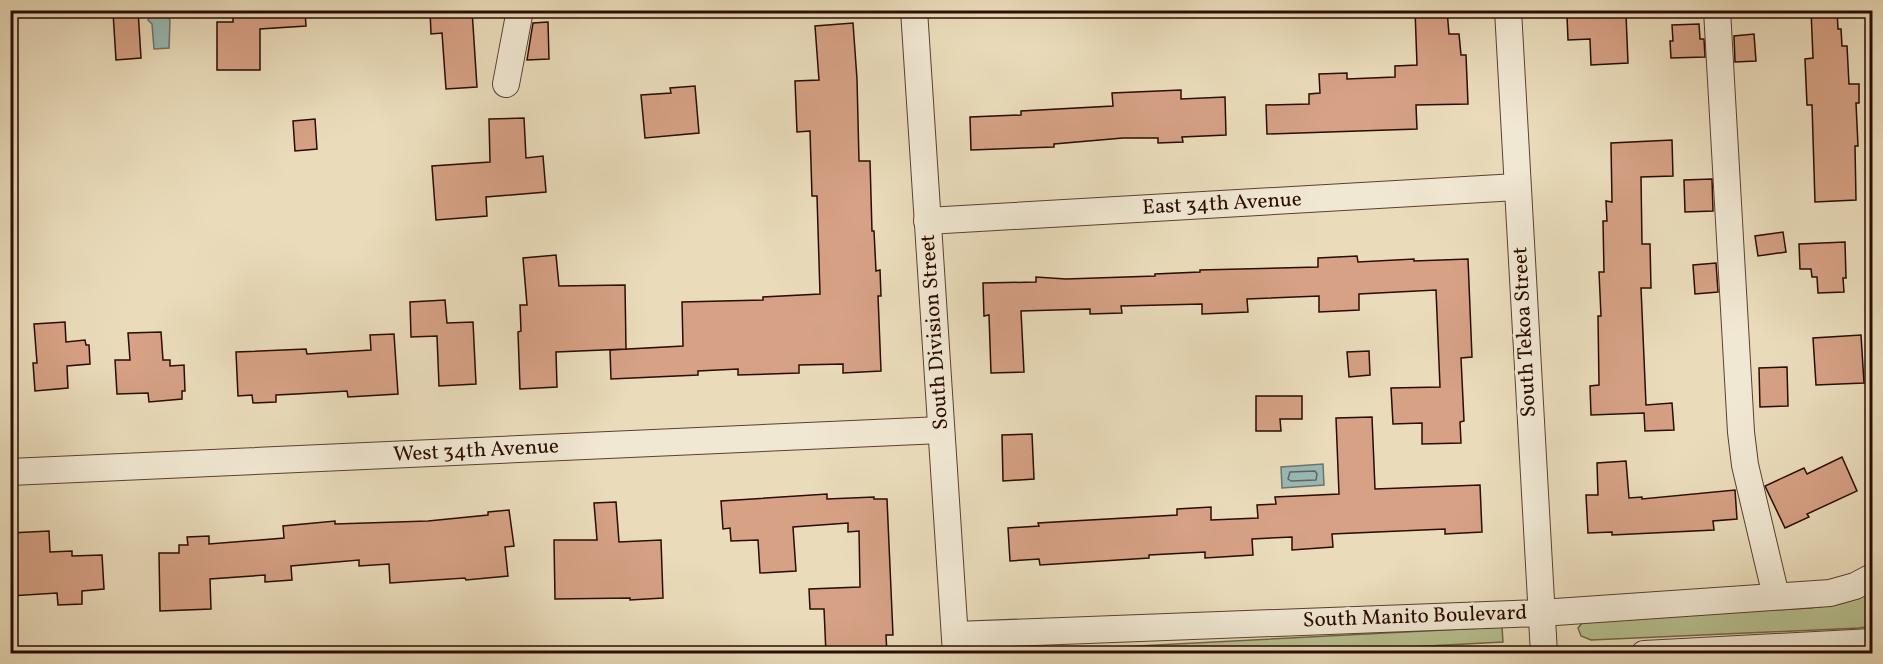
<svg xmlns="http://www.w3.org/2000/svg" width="1883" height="664" font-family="Vollkorn,serif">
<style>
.green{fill:#b7c090;stroke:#706648;stroke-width:1.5}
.water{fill:#99bab6;stroke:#6d746d;stroke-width:1.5}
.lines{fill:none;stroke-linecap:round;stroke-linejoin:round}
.shore{stroke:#62635b;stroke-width:1.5}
.building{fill:#d6a185;stroke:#2a0c00;stroke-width:1.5}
.minor-casing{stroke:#5a402f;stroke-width:28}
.minor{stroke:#f1e8d3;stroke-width:26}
.labels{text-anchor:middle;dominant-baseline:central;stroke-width:6;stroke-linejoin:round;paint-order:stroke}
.street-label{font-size:21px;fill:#2a0c00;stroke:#f1e8d3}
</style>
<rect width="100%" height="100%" fill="#eadcbb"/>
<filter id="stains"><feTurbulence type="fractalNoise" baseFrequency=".00333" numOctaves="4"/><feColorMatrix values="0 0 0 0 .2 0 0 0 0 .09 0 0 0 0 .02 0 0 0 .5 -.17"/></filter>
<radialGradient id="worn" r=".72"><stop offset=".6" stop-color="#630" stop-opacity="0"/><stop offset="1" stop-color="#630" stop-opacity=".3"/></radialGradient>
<g class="green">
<path d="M 1872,593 L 1872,626 L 1859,628 L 1591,640 L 1581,636 L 1578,628 L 1583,622 L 1595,619 L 1810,608 L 1840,604 Z"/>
<path d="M 1502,627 L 1503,642 L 1276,654 L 1002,653 Z"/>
</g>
<g class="water">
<path d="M 152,11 L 167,11 L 170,21 L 169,48 L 154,49 L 152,24 L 148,20 Z"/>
<path d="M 1323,464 L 1324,485 L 1282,488 L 1281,467 Z"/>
</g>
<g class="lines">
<path class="shore" d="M 1315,471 L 1317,474 L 1316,480 L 1291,481 L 1288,479 L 1290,472 Z"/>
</g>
<g class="building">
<path d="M 138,10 L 141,58 L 116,60 L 113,12 Z"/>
<path d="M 233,10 L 305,10 L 306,26 L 260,29 L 260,70 L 217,70 L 217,22 L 233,22 Z"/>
<path d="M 430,10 L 472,10 L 477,87 L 446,89 L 442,33 L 431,34 Z"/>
<path d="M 1415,10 L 1447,10 L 1449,34 L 1459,34 L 1461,55 L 1466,55 L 1468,104 L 1416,105 L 1417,129 L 1267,134 L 1266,105 L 1309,104 L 1309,94 L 1320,93 L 1319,74 L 1347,73 L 1347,79 L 1395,77 L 1395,66 L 1417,65 Z"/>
<path d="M 1811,10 L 1837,10 L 1838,29 L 1841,29 L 1842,46 L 1847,46 L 1849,84 L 1859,84 L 1859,103 L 1856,103 L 1858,146 L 1855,146 L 1856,200 L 1815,202 L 1812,105 L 1807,105 L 1805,59 L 1813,58 Z"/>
<path d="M 1626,14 L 1628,63 L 1591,65 L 1590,39 L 1568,40 L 1567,16 Z"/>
<path d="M 548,22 L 549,59 L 527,60 L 533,23 Z"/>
<path d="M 853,23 L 857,79 L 859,161 L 870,161 L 872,231 L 874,231 L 876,271 L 880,270 L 881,296 L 878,296 L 881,371 L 843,373 L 843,364 L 799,365 L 799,373 L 738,375 L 738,369 L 698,371 L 698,375 L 611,379 L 610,350 L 683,346 L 682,302 L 763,300 L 763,297 L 820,294 L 817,196 L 812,196 L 810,131 L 797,132 L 795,81 L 819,80 L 815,26 Z"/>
<path d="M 1699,24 L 1700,39 L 1704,39 L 1705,57 L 1671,58 L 1670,41 L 1673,41 L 1672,25 Z"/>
<path d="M 1754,34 L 1756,61 L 1735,62 L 1734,36 Z"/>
<path d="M 695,86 L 699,133 L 645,138 L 641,95 L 671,93 L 670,88 Z"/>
<path d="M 1181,90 L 1181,99 L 1225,97 L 1226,135 L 1182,137 L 1183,142 L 1158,143 L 1158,138 L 1123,138 L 1054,144 L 1054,147 L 971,150 L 970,117 L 1021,115 L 1021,111 L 1113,106 L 1112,93 Z"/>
<path d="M 524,118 L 526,158 L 543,156 L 546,192 L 486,197 L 487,216 L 436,220 L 432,166 L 490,162 L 489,119 Z"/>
<path d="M 315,119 L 317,149 L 295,151 L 293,121 Z"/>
<path d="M 1672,140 L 1673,176 L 1641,177 L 1642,244 L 1650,244 L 1651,288 L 1641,288 L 1646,405 L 1672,403 L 1674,430 L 1645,431 L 1644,413 L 1591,415 L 1590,386 L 1599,385 L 1598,316 L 1601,316 L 1599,272 L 1604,272 L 1603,221 L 1607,221 L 1606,201 L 1612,202 L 1611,143 Z"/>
<path d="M 1712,179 L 1713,211 L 1685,212 L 1684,180 Z"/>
<path d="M 1783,232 L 1786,252 L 1758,256 L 1755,236 Z"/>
<path d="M 1845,242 L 1846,278 L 1843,278 L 1844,292 L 1818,293 L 1817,277 L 1812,277 L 1811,269 L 1800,269 L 1799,244 Z"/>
<path d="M 556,255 L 559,286 L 625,285 L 626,349 L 556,352 L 557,387 L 520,389 L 518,332 L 521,331 L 520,305 L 527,305 L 523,258 Z"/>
<path d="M 1357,256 L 1358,262 L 1414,259 L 1414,261 L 1468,259 L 1472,357 L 1461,358 L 1464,421 L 1460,422 L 1461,443 L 1422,444 L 1422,423 L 1393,424 L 1391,388 L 1440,387 L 1436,290 L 1359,294 L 1359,310 L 1319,312 L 1319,296 L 1247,299 L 1248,312 L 1202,314 L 1202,304 L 1121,306 L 1122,313 L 1090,314 L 1090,309 L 1021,311 L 1024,372 L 991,373 L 989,315 L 984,316 L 983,283 L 1036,282 L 1036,277 L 1066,279 L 1155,276 L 1155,274 L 1200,272 L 1200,270 L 1318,267 L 1318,258 Z"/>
<path d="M 1716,263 L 1718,292 L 1695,294 L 1693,265 Z"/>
<path d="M 445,300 L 447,323 L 473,322 L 476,384 L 439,386 L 437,336 L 411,337 L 410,302 Z"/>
<path d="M 65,322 L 66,342 L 85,340 L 86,345 L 89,345 L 90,364 L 67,366 L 68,388 L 35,391 L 33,363 L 37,363 L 34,324 Z"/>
<path d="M 161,332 L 163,360 L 170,360 L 170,366 L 184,365 L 185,391 L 182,391 L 182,399 L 149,402 L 148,393 L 117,394 L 115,360 L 130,360 L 128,333 Z"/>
<path d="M 394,334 L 398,394 L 348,397 L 347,391 L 296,394 L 276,395 L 276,402 L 253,403 L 252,395 L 238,396 L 236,352 L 306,349 L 307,354 L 371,350 L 370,335 Z"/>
<path d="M 1861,335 L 1864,383 L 1816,385 L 1813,338 Z"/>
<path d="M 1369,351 L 1370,375 L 1349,377 L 1347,352 Z"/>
<path d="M 1787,367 L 1788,406 L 1760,407 L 1759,368 Z"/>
<path d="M 1256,396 L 1302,396 L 1302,419 L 1280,419 L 1281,431 L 1256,431 Z"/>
<path d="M 1372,417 L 1375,489 L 1480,485 L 1482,532 L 1445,534 L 1445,529 L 1332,534 L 1333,547 L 1292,550 L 1292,537 L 1252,539 L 1253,555 L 1205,558 L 1205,552 L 1149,555 L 1149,558 L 1040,565 L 1039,559 L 1010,561 L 1008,528 L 1039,526 L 1038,523 L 1177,515 L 1177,509 L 1211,507 L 1211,520 L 1258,518 L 1257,505 L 1276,504 L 1275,497 L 1339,494 L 1336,418 Z"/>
<path d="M 1032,434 L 1034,479 L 1003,481 L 1002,435 Z"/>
<path d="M 1842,457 L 1857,491 L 1807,514 L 1809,517 L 1785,528 L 1765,486 L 1804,468 L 1807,474 Z"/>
<path d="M 1626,461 L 1629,498 L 1642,497 L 1642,499 L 1735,490 L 1737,519 L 1713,521 L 1714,530 L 1612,535 L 1612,532 L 1588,533 L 1586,495 L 1598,495 L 1597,463 Z"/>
<path d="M 827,494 L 827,499 L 874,497 L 874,499 L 887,499 L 893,635 L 886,635 L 887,654 L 826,654 L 824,609 L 810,609 L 809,589 L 860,587 L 859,531 L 848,532 L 848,523 L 793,527 L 796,571 L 760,573 L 758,540 L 731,541 L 730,528 L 723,529 L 721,501 Z"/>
<path d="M 616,502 L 619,542 L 661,540 L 663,598 L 630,600 L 630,598 L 555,599 L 554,540 L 597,540 L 594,503 Z"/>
<path d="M 509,510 L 514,546 L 505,547 L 508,576 L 466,580 L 465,578 L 390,583 L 389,564 L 359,566 L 359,560 L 291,566 L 292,580 L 265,582 L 265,575 L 210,579 L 211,609 L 160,611 L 159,553 L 179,553 L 179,545 L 188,545 L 187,537 L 209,536 L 209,544 L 284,538 L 283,526 L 335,521 L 335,524 L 428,521 L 488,515 L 488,512 Z"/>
<path d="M 49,531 L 50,552 L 72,551 L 72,556 L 102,555 L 104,589 L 82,591 L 82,604 L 58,605 L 57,593 L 10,596 L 10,533 Z"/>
</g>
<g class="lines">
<g class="minor-casing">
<g id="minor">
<path d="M 914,10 L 956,654"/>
<path d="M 1508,10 L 1544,654"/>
<path d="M 1717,10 L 1741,432 L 1745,465 L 1776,596"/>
<path d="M 506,84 L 520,10"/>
<path d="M 927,221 L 1517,187"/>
<path d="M 10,472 L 941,430"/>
<path d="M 955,635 L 1541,613 L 1830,593 L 1855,586 L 1872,577"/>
<path d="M 1644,654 L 1872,642"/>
</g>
</g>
<use href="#minor" class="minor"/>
</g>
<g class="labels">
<g class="street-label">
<text transform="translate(1222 204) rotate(-3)">East 34th Avenue</text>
<text transform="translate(935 332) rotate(-94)">South Division Street</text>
<text transform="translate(1525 332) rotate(-93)">South Tekoa Street</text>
<text transform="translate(476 451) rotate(-3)">West 34th Avenue</text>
<text transform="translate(1415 617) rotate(-2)">South Manito Boulevard</text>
</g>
</g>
<rect width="1883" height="664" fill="none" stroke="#eadcbb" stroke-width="36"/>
<rect x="12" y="12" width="1859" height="640" fill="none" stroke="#2a0c00" stroke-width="3"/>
<rect x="18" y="18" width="1847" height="628" fill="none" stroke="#2a0c00" stroke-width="1.5"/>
<rect width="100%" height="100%" filter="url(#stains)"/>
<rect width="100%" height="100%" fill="url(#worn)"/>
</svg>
